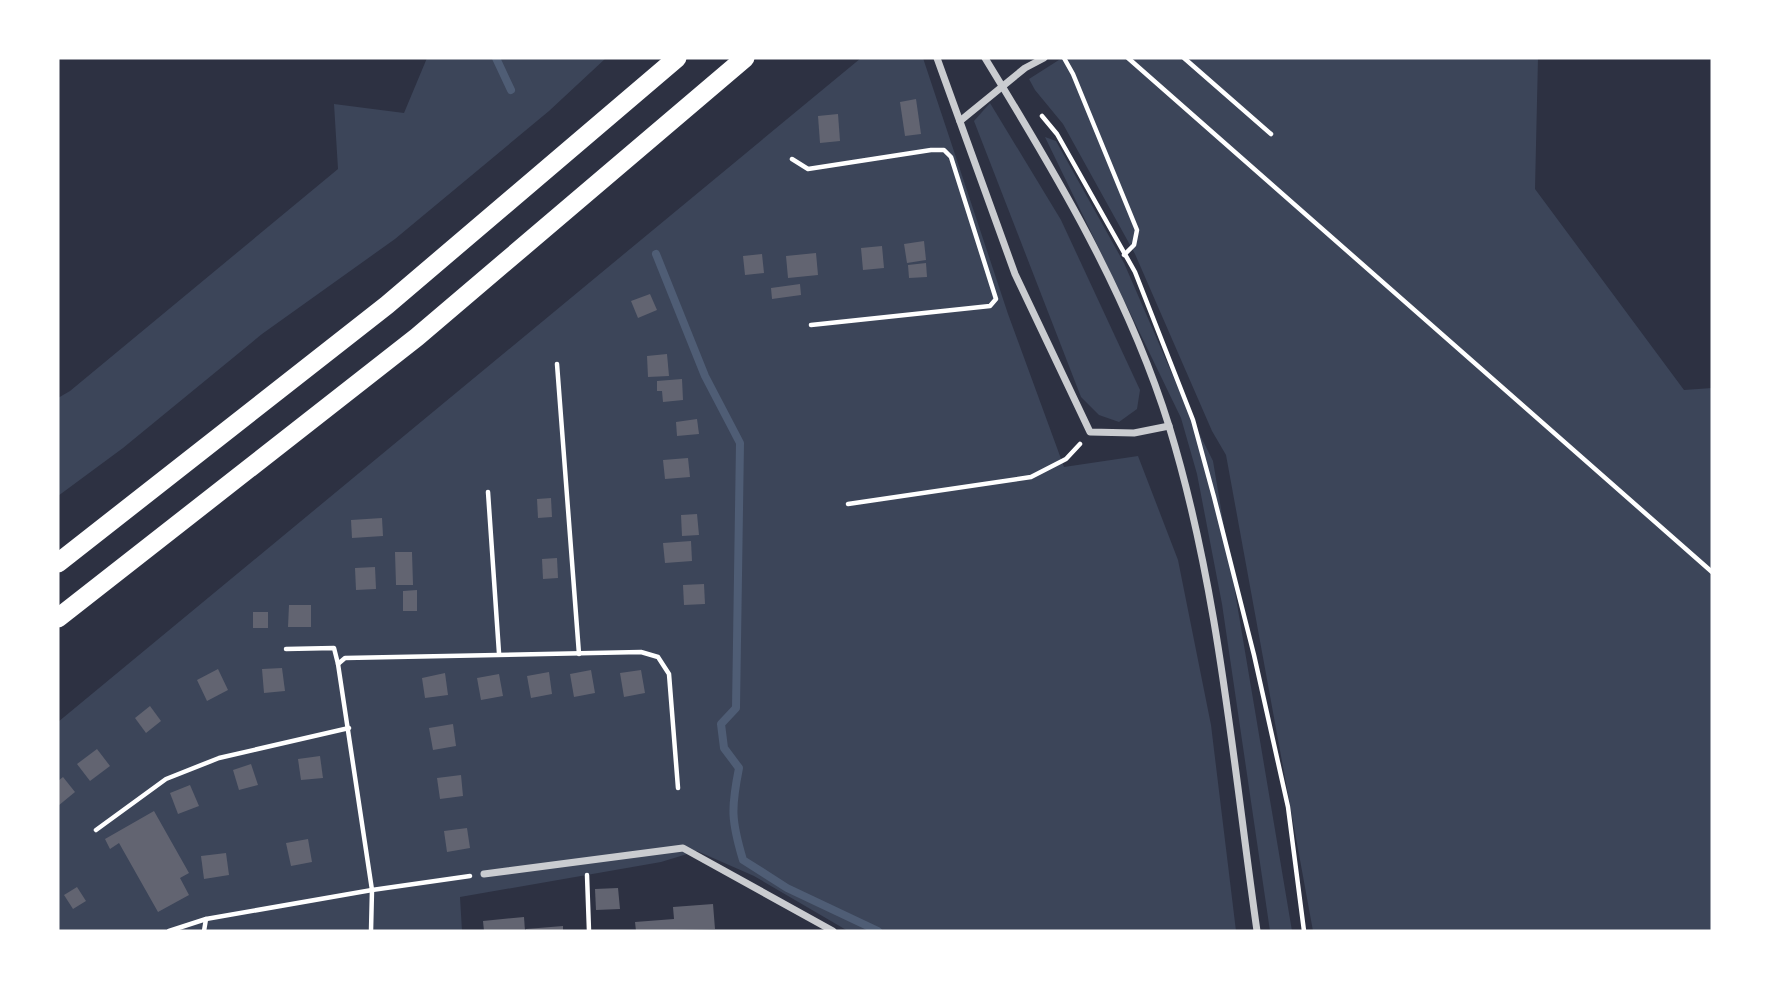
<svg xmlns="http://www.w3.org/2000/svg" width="1770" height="989" font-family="Inter,sans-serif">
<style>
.green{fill:#3c4559}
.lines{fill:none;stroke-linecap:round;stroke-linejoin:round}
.stream{stroke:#4f5d75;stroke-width:8}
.building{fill:#626471}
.path{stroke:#fff;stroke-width:4.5}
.minor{stroke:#caccd0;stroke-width:7}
.trunk{stroke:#fff;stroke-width:19}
</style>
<rect width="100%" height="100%" fill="#2d3142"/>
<g class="green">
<path d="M 427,58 L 606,58 L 549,111 L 395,239 L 262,334 L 123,448 L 58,496 L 58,398 L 70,391 L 338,169 L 334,104 L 404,113 Z"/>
<path d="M 861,58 L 923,58 L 1008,314 L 1064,467 L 1138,456 L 1178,560 L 1211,725 L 1236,931 L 848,931 L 754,876 L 697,851 L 661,862 L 460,897 L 462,931 L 58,931 L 58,722 Z"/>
<path d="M 1062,58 L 1538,58 L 1535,189 L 1684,390 L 1712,388 L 1712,931 L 1313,931 L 1226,455 L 1212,431 L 1135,254 L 1063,124 L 1035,90 L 1029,79 Z"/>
<path d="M 990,103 L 1061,220 L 1140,390 L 1137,409 L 1119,422 L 1099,415 L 1081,397 L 974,121 Z"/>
<path d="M 1045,137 L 1056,141 L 1124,263 L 1189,413 L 1213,461 L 1292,931 L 1270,931 L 1222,604 L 1197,474 L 1181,418 Z"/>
</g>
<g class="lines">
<g class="stream">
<path d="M 496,58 L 511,90"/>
<path d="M 656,254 L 705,376 L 740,443 L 736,708 L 721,724 L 724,748 L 739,768 C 731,808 731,820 743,860 L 787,888 L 878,931"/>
</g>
</g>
<g class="building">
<path d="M 916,99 L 921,134 L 905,136 L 900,102 Z"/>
<path d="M 838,114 L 840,141 L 820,143 L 818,116 Z"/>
<path d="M 924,241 L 926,260 L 907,263 L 904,244 Z"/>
<path d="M 882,246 L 884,268 L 863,270 L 861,248 Z"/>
<path d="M 816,253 L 818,275 L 788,278 L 786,256 Z"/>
<path d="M 762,254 L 764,273 L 745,275 L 743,256 Z"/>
<path d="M 926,263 L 927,277 L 909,278 L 908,265 Z"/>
<path d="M 800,284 L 801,295 L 772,299 L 771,288 Z"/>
<path d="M 650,294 L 657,310 L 638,318 L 631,301 Z"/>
<path d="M 667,354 L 669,376 L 648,377 L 647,356 Z"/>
<path d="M 682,379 L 683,400 L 663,402 L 662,391 L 657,391 L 657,381 Z"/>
<path d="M 697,419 L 699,434 L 677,436 L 676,422 Z"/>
<path d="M 688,458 L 690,477 L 665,479 L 663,460 Z"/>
<path d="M 551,498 L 552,517 L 538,518 L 537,499 Z"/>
<path d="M 697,514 L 699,535 L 682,536 L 681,515 Z"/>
<path d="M 382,518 L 383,536 L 352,538 L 351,520 Z"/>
<path d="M 691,541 L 692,561 L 665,563 L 663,543 Z"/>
<path d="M 395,552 L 412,552 L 413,585 L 396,585 Z"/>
<path d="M 557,558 L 558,578 L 543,579 L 542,559 Z"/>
<path d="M 375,567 L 376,589 L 356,590 L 355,568 Z"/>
<path d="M 704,584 L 705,604 L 684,605 L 683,585 Z"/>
<path d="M 417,590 L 417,611 L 403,611 L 403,591 Z"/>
<path d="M 289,605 L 311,605 L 311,627 L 288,627 Z"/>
<rect x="253" y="612" width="15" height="16"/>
<path d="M 282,668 L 285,691 L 264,693 L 262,669 Z"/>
<path d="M 218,669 L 228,690 L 207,701 L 197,680 Z"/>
<path d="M 591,670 L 595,693 L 574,697 L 570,674 Z"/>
<path d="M 641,670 L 645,693 L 624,697 L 620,673 Z"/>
<path d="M 549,672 L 552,694 L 531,698 L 527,676 Z"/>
<path d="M 445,673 L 448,695 L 425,698 L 422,678 Z"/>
<path d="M 499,674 L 503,696 L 481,700 L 477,678 Z"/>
<path d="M 150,706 L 161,721 L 146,733 L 135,718 Z"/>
<path d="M 453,724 L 456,746 L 433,750 L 429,728 Z"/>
<path d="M 97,749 L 110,766 L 90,781 L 77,764 Z"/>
<path d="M 320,756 L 323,778 L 301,780 L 298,759 Z"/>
<path d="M 251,764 L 258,785 L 239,790 L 233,770 Z"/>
<path d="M 461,775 L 463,796 L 440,799 L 437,778 Z"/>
<path d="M 63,777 L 75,792 L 58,806 L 58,781 Z"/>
<path d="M 190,785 L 199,806 L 178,814 L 170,793 Z"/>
<path d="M 154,811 L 189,873 L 180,878 L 189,895 L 158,912 L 119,843 L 110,849 L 105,839 Z"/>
<path d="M 467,828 L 470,848 L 447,852 L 444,831 Z"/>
<path d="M 308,839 L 312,862 L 291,866 L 286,843 Z"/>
<path d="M 226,853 L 229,875 L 204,879 L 201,856 Z"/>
<path d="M 77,887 L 86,901 L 73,909 L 64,895 Z"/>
<path d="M 618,888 L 620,909 L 596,910 L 595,889 Z"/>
<path d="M 713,904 L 715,929 L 636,931 L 635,922 L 674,919 L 673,907 Z"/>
<path d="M 524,917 L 525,931 L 484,931 L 483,921 Z"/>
<path d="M 563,926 L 563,931 L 526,931 L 526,929 Z"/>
</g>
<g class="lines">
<g class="path">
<path d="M 1064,58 L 1073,74 L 1137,230 L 1134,245 L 1124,255"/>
<path d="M 1128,58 L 1712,572"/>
<path d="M 1184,58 L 1271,134"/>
<path d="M 1042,116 L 1057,134 L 1135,272 L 1193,420 L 1214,497 L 1254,655 L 1288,807 L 1304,931"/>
<path d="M 792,159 L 808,169 L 931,150 L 944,150 L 951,157 L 996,299 L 990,306 L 811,325"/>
<path d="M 557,364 L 579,654"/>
<path d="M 488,492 L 499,653"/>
<path d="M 848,504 L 1031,477 L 1066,459 L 1080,444"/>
<path d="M 286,649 L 334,648 L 338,664 L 345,658 L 641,652 L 658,657 L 669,674 L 678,788"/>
<path d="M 338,664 L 372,890 L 371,931"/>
<path d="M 96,830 L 166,779 L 219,758 L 349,728"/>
<path d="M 587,875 L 589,931"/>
<path d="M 169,931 L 206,919 L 372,890 L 470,876"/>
<path d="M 204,931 L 206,919"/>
</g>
<g class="minor">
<path d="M 937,58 L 1015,274 L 1090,432 L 1134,433 L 1169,426"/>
<path d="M 985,58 C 1056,174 1128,294 1169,426 C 1219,589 1233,763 1257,931"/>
<path d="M 960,121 L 1025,68 L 1044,58"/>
<path d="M 484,874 L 683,848 L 833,931"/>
</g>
<g class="trunk">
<path d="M 58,563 L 387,305 L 677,58"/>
<path d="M 58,618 L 417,337 L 745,58"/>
</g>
</g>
<rect width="1770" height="989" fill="none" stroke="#ffffff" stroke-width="119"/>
</svg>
